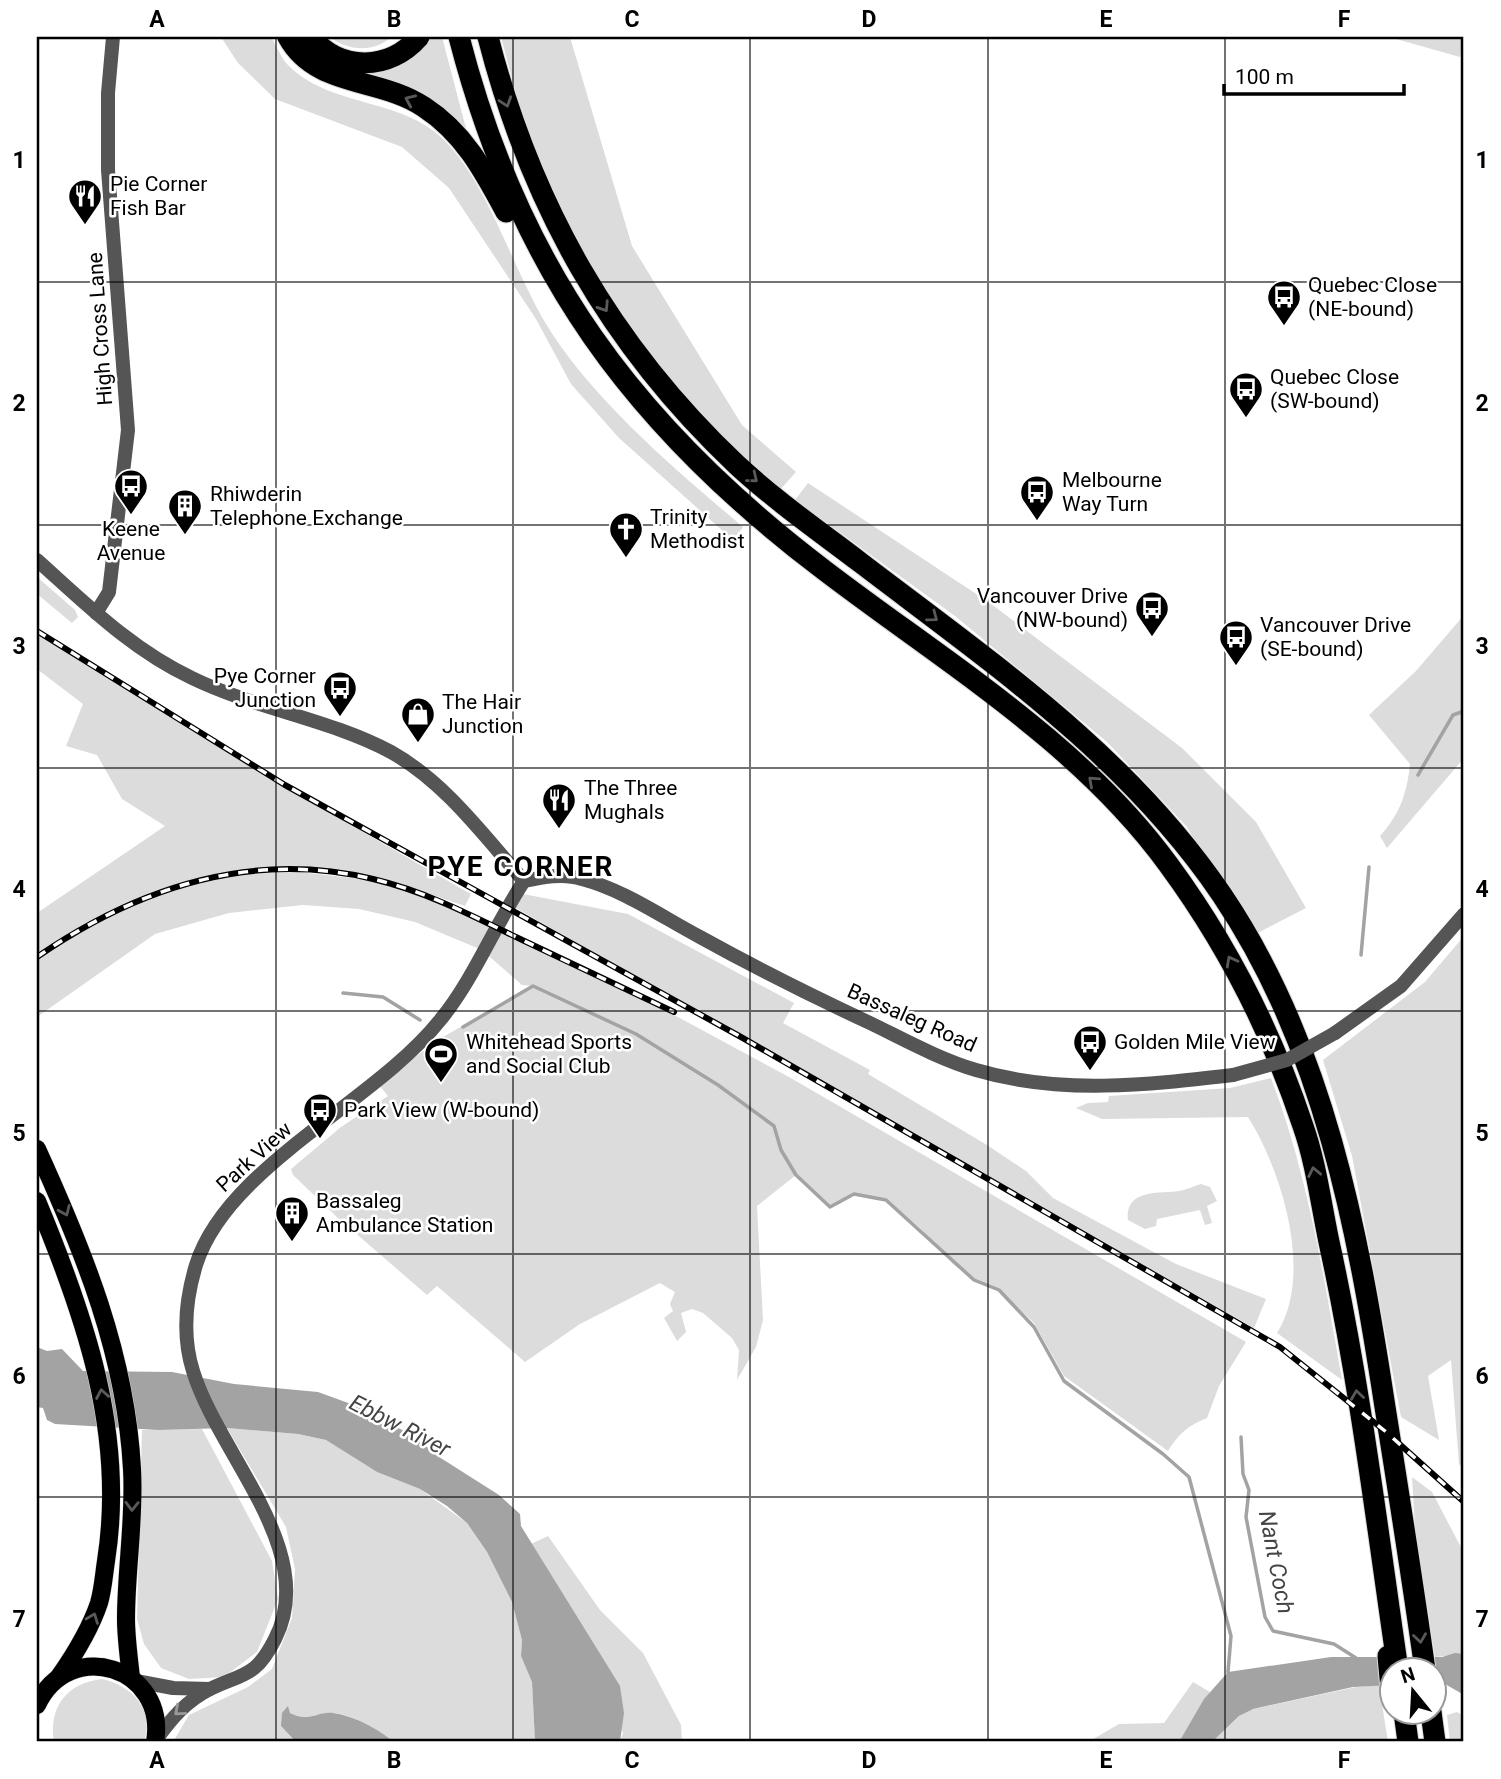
<svg xmlns="http://www.w3.org/2000/svg" width="1501" height="1779" font-family="Roboto,sans-serif">
<style>
.green{fill:#dcdcdc}
.water{fill:#a3a3a3}
.lines{fill:none;stroke-linecap:round;stroke-linejoin:round}
.stream{stroke:#a3a3a3;stroke-width:3.5}
.primary-casing{stroke:#dbdbdb;stroke-width:19}
.motorway-casing{stroke:#dbdbdb;stroke-width:23}
.tertiary{stroke:#555;stroke-width:14}
.primary{stroke:#000;stroke-width:18}
.motorway{stroke:#000;stroke-width:21}
.rail-casing{stroke:#000;stroke-width:6}
.rail{stroke:#fff;stroke-width:3.5;stroke-dasharray:10;stroke-linecap:butt}
.tertiary-bridge{stroke:#555;stroke-width:14}
.oneway{stroke:#595959}
.oneway2{stroke:#999}
.grid{fill:none;stroke:#000;stroke-width:2;stroke-opacity:0.55}
.labels{text-anchor:middle;dominant-baseline:central;stroke-width:5;stroke-linejoin:round;paint-order:stroke}
.poi-label{font-size:21px;fill:#000;stroke:#fff;text-anchor:start}
.street-label{font-size:21px;fill:#000;stroke:#fff}
.water-label{font-size:23px;font-style:italic;fill:#444;stroke:#fff}
.district-label{font-size:28px;font-weight:bold;letter-spacing:2px;fill:#000;stroke:#fff}
.neatline{fill:none;stroke:#000;stroke-width:2.5}
.grid-label{font-size:23px;text-anchor:middle;font-weight:bold;fill:#000}
</style>
<rect width="100%" height="100%" fill="#fff"/>
<g class="green">
<path d="M 221,37 L 271,37 C 276,45 281,57 287,64 C 329,108 402,97 444,140 C 491,187 515,278 553,335 C 600,406 678,472 743,527 L 733,540 L 619,438 L 571,384 L 536,319 L 449,188 L 402,147 L 275,99 L 238,63 Z"/>
<path d="M 330,37 L 391,37 C 374,53 347,51 330,37 Z"/>
<path d="M 429,37 L 442,37 L 468,136 L 369,75 C 394,70 415,59 429,37 Z"/>
<path d="M 501,37 L 570,37 L 632,246 L 742,425 L 796,472 L 778,492 L 697,416 L 589,272 L 525,127 Z"/>
<path d="M 1389,37 L 1464,37 L 1460,57 Z"/>
<path d="M 808,483 L 990,603 L 1182,748 L 1256,822 L 1306,908 L 1248,938 L 1187,827 L 1107,742 L 955,616 L 795,500 Z"/>
<path d="M 37,577 L 75,610 L 78,617 L 72,623 L 37,594 Z"/>
<path d="M 1464,615 L 1464,758 L 1387,848 L 1380,836 C 1400,814 1407,793 1410,764 L 1369,715 L 1416,671 Z"/>
<path d="M 37,631 L 285,787 L 462,889 L 471,894 L 465,906 C 434,896 401,882 368,876 C 236,853 146,882 37,956 L 37,913 L 165,826 L 122,799 L 97,755 L 66,746 L 83,704 L 37,669 Z"/>
<path d="M 299,872 L 370,880 L 437,902 L 676,1016 L 789,1077 L 1246,1342 L 1219,1386 L 1207,1418 C 1189,1425 1178,1434 1168,1451 L 1064,1376 L 1034,1323 L 999,1290 L 974,1280 L 953,1264 L 920,1228 L 887,1200 L 854,1194 L 830,1207 L 796,1175 L 757,1206 L 763,1320 L 756,1347 L 737,1380 L 739,1350 L 732,1338 L 703,1313 L 692,1309 L 681,1313 L 686,1332 L 677,1341 L 664,1318 L 673,1311 L 670,1304 L 675,1292 L 660,1283 L 580,1324 L 525,1362 L 437,1286 L 427,1295 L 338,1218 L 293,1175 L 291,1169 L 341,1127 L 388,1096 L 379,1085 L 436,1041 L 532,986 L 522,985 L 482,950 L 415,922 L 359,909 L 303,905 L 229,913 L 155,934 L 37,1017 L 37,960 C 70,938 103,914 140,899 C 191,878 245,873 299,872 Z"/>
<path d="M 523,894 L 628,914 L 794,1003 L 783,1023 L 870,1070 L 868,1074 L 987,1145 L 1026,1171 L 1053,1198 L 1176,1264 L 1266,1299 L 1254,1328 L 514,907 Z"/>
<path d="M 1464,936 L 1464,1469 L 1459,1464 L 1451,1360 L 1428,1376 L 1439,1440 L 1401,1417 L 1352,1156 L 1323,1060 L 1425,982 Z"/>
<path d="M 1271,1078 C 1308,1175 1324,1278 1342,1380 L 1277,1333 C 1314,1275 1282,1171 1248,1117 L 1102,1119 L 1076,1108 L 1088,1103 L 1108,1102 L 1109,1096 L 1230,1088 Z"/>
<path d="M 1201,1184 L 1210,1187 L 1217,1201 L 1207,1206 L 1212,1223 L 1205,1225 L 1200,1210 L 1157,1219 L 1156,1226 L 1145,1229 L 1128,1220 C 1125,1188 1160,1194 1179,1191 C 1186,1190 1194,1186 1201,1184 Z"/>
<path d="M 227,1428 L 298,1434 L 326,1440 L 377,1472 L 420,1489 L 467,1523 L 487,1552 L 512,1602 L 522,1640 L 521,1656 L 532,1682 L 535,1742 L 393,1742 C 378,1729 354,1715 333,1713 C 316,1712 308,1722 290,1713 L 288,1707 L 281,1726 L 296,1742 L 173,1742 L 189,1715 L 248,1687 L 272,1669 L 292,1618 L 295,1569 L 286,1527 Z"/>
<path d="M 202,1429 L 272,1561 L 278,1599 L 257,1652 L 224,1677 L 189,1679 L 161,1668 L 144,1644 L 137,1619 L 142,1430 Z"/>
<path d="M 1412,1477 L 1432,1492 L 1464,1553 L 1464,1654 L 1435,1657 L 1415,1528 Z"/>
<path d="M 548,1536 L 600,1610 L 643,1653 L 681,1725 L 682,1742 L 620,1742 L 623,1733 L 564,1599 L 531,1544 Z"/>
<path d="M 102,1679 C 132,1686 155,1709 144,1742 L 54,1742 C 48,1707 67,1683 102,1679 Z"/>
<path d="M 1193,1682 L 1210,1692 L 1179,1742 L 1088,1742 L 1119,1724 L 1164,1723 Z"/>
<path d="M 1379,1685 L 1388,1742 L 1212,1742 L 1239,1716 L 1249,1710 L 1356,1687 Z"/>
<path d="M 1457,1712 L 1464,1716 L 1464,1742 L 1450,1742 L 1447,1715 Z"/>
</g>
<g class="water">
<path d="M 37,1347 L 47,1351 L 62,1349 L 83,1371 L 172,1372 L 234,1384 L 318,1392 L 351,1404 L 416,1437 L 436,1455 L 499,1495 L 520,1514 L 521,1526 L 620,1686 L 624,1713 L 620,1742 L 535,1742 L 532,1682 L 521,1656 L 522,1640 L 512,1602 L 487,1552 L 467,1523 L 447,1506 L 420,1489 L 377,1472 L 326,1440 L 298,1434 L 227,1428 L 158,1430 L 55,1424 L 47,1420 L 43,1408 L 37,1407 Z"/>
<path d="M 1455,1653 L 1464,1654 L 1464,1695 L 1445,1684 L 1435,1684 L 1434,1670 L 1392,1670 L 1392,1685 L 1353,1687 L 1253,1709 L 1239,1716 L 1212,1742 L 1179,1742 L 1204,1699 L 1228,1672 L 1331,1657 L 1442,1657 Z"/>
<path d="M 288,1706 L 290,1713 C 311,1723 316,1711 333,1713 C 355,1716 378,1729 394,1742 L 296,1742 L 281,1726 L 282,1713 Z"/>
</g>
<g class="lines">
<g class="stream">
<path d="M 1418,775 L 1453,715 L 1464,711"/>
<path d="M 1361,955 L 1369,867"/>
<path d="M 343,993 L 383,997 L 420,1020"/>
<path d="M 463,1027 L 533,986 L 636,1034 L 718,1085 L 774,1126 L 781,1150 L 796,1175 L 830,1207 L 854,1194 L 886,1200 L 974,1280 L 999,1290 L 1034,1327 L 1064,1381 L 1163,1454 L 1189,1477 L 1231,1636 L 1228,1672"/>
<path d="M 1241,1437 L 1243,1474 L 1249,1490 L 1246,1517 L 1265,1617 L 1273,1631 L 1334,1644 L 1356,1658"/>
</g>
<g class="primary-casing">
<g id="primary">
<path d="M 37,1149 C 84,1252 126,1355 132,1469 C 135,1519 126,1569 126,1619 C 126,1638 129,1658 131,1678"/>
<path d="M 37,1201 C 85,1316 126,1434 106,1561 C 104,1574 103,1589 99,1603 C 90,1630 75,1654 59,1677"/>
<path d="M 37,1705 C 69,1636 168,1667 155,1742"/>
</g>
</g>
<g class="motorway-casing">
<g id="motorway">
<path d="M 288,37 C 316,88 380,77 424,107 C 464,133 484,171 506,212"/>
<path d="M 311,37 C 341,72 389,71 419,37"/>
<path d="M 459,37 C 519,270 634,426 824,570 C 943,661 1079,742 1168,864 C 1227,944 1272,1033 1303,1126 C 1316,1163 1321,1204 1329,1242 C 1360,1383 1377,1527 1398,1670"/>
<path d="M 488,37 C 531,205 610,345 737,465 C 776,501 819,531 861,563 C 992,663 1128,756 1222,895 C 1324,1046 1358,1230 1385,1407 C 1399,1495 1413,1583 1425,1670"/>
<path d="M 1388,1656 L 1392,1700"/>
<path d="M 1404,1712 L 1408,1742"/>
<path d="M 1431,1712 L 1435,1742"/>
</g>
</g>
<g class="tertiary">
<path d="M 37,560 C 86,604 132,650 192,678 C 256,709 329,719 391,752 C 445,782 484,836 524,881"/>
<path d="M 96,613 L 109,592 L 128,430 L 108,170 L 108,93 L 113,37"/>
<path d="M 524,881 C 543,877 563,873 582,879 C 624,890 662,917 700,937 C 756,968 812,996 870,1023 C 905,1040 939,1059 976,1070 C 1060,1095 1147,1085 1233,1075"/>
<path d="M 1335,1033 L 1401,986 L 1464,914"/>
<path d="M 136,1681 L 173,1688 L 210,1689"/>
<path d="M 156,1740 C 171,1719 186,1701 210,1689 C 244,1673 256,1677 275,1639 C 320,1551 218,1454 193,1371 C 182,1336 186,1298 196,1265 C 227,1166 376,1102 441,1019 C 473,980 495,925 524,881"/>
</g>
<use href="#primary" class="primary"/>
<use href="#motorway" class="motorway"/>
<g class="rail-casing">
<g id="rail">
<path d="M 37,631 L 285,785 L 741,1037 L 1280,1347 L 1385,1431 L 1464,1502"/>
<path d="M 37,957 C 137,888 251,850 373,879 C 424,891 469,914 516,937 C 568,962 621,987 674,1012"/>
</g>
</g>
<use href="#rail" class="rail"/>
<path class="tertiary-bridge" d="M 1233,1075 L 1287,1060 L 1335,1033"/>
</g>
<defs><path id="oneway-chevron" d="M-2-3.5L2.5 0L-2 3.5" fill="none" stroke-width="1.6" stroke-linecap="round" stroke-linejoin="round" transform="scale(1.75)"/></defs>
<g class="oneway">
<use href="#oneway-chevron" transform="translate(410 100) rotate(-156)"/>
<use href="#oneway-chevron" transform="translate(506 102) rotate(72)"/>
<use href="#oneway-chevron" transform="translate(604 307) rotate(57)"/>
<use href="#oneway-chevron" transform="translate(753 478) rotate(39)"/>
<use href="#oneway-chevron" transform="translate(933 617) rotate(37)"/>
<use href="#oneway-chevron" transform="translate(1093 781) rotate(-138)"/>
<use href="#oneway-chevron" transform="translate(1231 961) rotate(-118)"/>
<use href="#oneway-chevron" transform="translate(1314 1172) rotate(-102)"/>
<use href="#oneway-chevron" transform="translate(65 1211) rotate(66)"/>
<use href="#oneway-chevron" transform="translate(102 1394) rotate(-100)"/>
<use href="#oneway-chevron" transform="translate(1357 1395) rotate(-98)"/>
<use href="#oneway-chevron" transform="translate(132 1506) rotate(91)"/>
<use href="#oneway-chevron" transform="translate(93 1618) rotate(-69)"/>
<use href="#oneway-chevron" transform="translate(1420 1638) rotate(82)"/>
</g>
<use class="oneway2" href="#oneway-chevron" transform="translate(179 1711) rotate(139)"/>
<path class="grid" d="M 276,37 L 276,1742M 513,37 L 513,1742M 750,37 L 750,1742M 988,37 L 988,1742M 1225,37 L 1225,1742M 37,282 L 1464,282M 37,525 L 1464,525M 37,768 L 1464,768M 37,1011 L 1464,1011M 37,1254 L 1464,1254M 37,1497 L 1464,1497"/>
<defs>
<g id="restaurant-pin" transform="scale(1.75)"><path d="M0 17L-7.5 6A9.5 9.5 0 1 1 7.5 6Z" fill="#000" stroke="#fff"/><path d="M-5-6h1v4h1v-4h1v4h1v-4h1v5L-1.5 .5V6h-2V.5L-5-1ZM5-6V6H3V1.5H1.5Q1.5-4 5-6Z" fill="#fff"/></g>
<g id="bus-pin" transform="scale(1.75)"><path d="M0 17L-7.5 6A9.5 9.5 0 1 1 7.5 6Z" fill="#000" stroke="#fff"/><path d="M-5-6H5V4H4V6H2V4H-2V6H-4V4H-5ZM-3.5-4V0h7V-4ZM-3.5 1.2v1.5H-2V1.2ZM2 1.2v1.5H3.5V1.2Z" fill="#fff"/></g>
<g id="building-pin" transform="scale(1.75)"><path d="M0 17L-7.5 6A9.5 9.5 0 1 1 7.5 6Z" fill="#000" stroke="#fff"/><path d="M-4-6H4V6H1V3H-1V6H-4ZM-2.5-4.3h1.7v1.8h-1.7ZM.8-4.3h1.7v1.8H.8ZM-2.5-1h1.7V.8h-1.7ZM.8-1h1.7V.8H.8Z" fill="#fff"/></g>
<g id="church-pin" transform="scale(1.75)"><path d="M0 17L-7.5 6A9.5 9.5 0 1 1 7.5 6Z" fill="#000" stroke="#fff"/><path d="M-1.2-6h2.4v3.5h3.3v2.4h-3.3V6h-2.4V-.1h-3.3v-2.4h3.3Z" fill="#fff"/></g>
<g id="shop-pin" transform="scale(1.75)"><path d="M0 17L-7.5 6A9.5 9.5 0 1 1 7.5 6Z" fill="#000" stroke="#fff"/><path d="M-5-2.5h2.3a2.7 3.5 0 0 1 5.4 0H5L5.5 6h-11ZM-1.5-2.5h3a1.5 2.3 0 0 0-3 0Z" fill="#fff"/></g>
<g id="stadium-pin" transform="scale(1.75)"><path d="M0 17L-7.5 6A9.5 9.5 0 1 1 7.5 6Z" fill="#000" stroke="#fff"/><path d="M0-5a6.5 5 0 1 0 0 10a6.5 5 0 1 0 0-10ZM-3.5-1.8h7v3.6h-7Z" fill="#fff"/></g>
</defs>
<g fill-rule="evenodd">
<use href="#restaurant-pin" x="85" y="196"/>
<use href="#bus-pin" x="1284" y="297"/>
<use href="#bus-pin" x="1246" y="389"/>
<use href="#bus-pin" x="131" y="486"/>
<use href="#bus-pin" x="1037" y="492"/>
<use href="#building-pin" x="185" y="506"/>
<use href="#church-pin" x="626" y="529"/>
<use href="#bus-pin" x="1152" y="608"/>
<use href="#bus-pin" x="1236" y="637"/>
<use href="#bus-pin" x="340" y="688"/>
<use href="#shop-pin" x="418" y="714"/>
<use href="#restaurant-pin" x="559" y="800"/>
<use href="#bus-pin" x="1090" y="1042"/>
<use href="#stadium-pin" x="441" y="1054"/>
<use href="#bus-pin" x="320" y="1110"/>
<use href="#building-pin" x="292" y="1213"/>
</g>
<g class="labels">
<g class="poi-label">
<text x="110" y="184">Pie Corner<tspan x="110" dy="24">Fish Bar</tspan></text>
<text x="1308" y="285">Quebec Close<tspan x="1308" dy="24">(NE-bound)</tspan></text>
<text x="1270" y="377">Quebec Close<tspan x="1270" dy="24">(SW-bound)</tspan></text>
<text x="1062" y="480">Melbourne<tspan x="1062" dy="24">Way Turn</tspan></text>
<text x="210" y="494">Rhiwderin<tspan x="210" dy="24">Telephone Exchange</tspan></text>
<text x="650" y="517">Trinity<tspan x="650" dy="24">Methodist</tspan></text>
<text x="131" y="529" text-anchor="middle">Keene<tspan x="131" dy="24">Avenue</tspan></text>
<text x="1128" y="596" text-anchor="end">Vancouver Drive<tspan x="1128" dy="24">(NW-bound)</tspan></text>
<text x="1260" y="625">Vancouver Drive<tspan x="1260" dy="24">(SE-bound)</tspan></text>
<text x="316" y="676" text-anchor="end">Pye Corner<tspan x="316" dy="24">Junction</tspan></text>
<text x="442" y="702">The Hair<tspan x="442" dy="24">Junction</tspan></text>
<text x="584" y="788">The Three<tspan x="584" dy="24">Mughals</tspan></text>
<text x="466" y="1042">Whitehead Sports<tspan x="466" dy="24">and Social Club</tspan></text>
<text x="1114" y="1042">Golden Mile View</text>
<text x="344" y="1110">Park View (W-bound)</text>
<text x="316" y="1201">Bassaleg<tspan x="316" dy="24">Ambulance Station</tspan></text>
</g>
<g class="street-label">
<text transform="translate(100 329) rotate(-94)">High Cross Lane</text>
<text transform="translate(912 1018) rotate(24)">Bassaleg Road</text>
<text transform="translate(254 1157) rotate(-42)">Park View</text>
</g>
<g class="water-label">
<text transform="translate(400 1426) rotate(27)">Ebbw River</text>
<text transform="translate(1276 1562) rotate(79)">Nant Coch</text>
</g>
<g class="district-label">
<text x="521" y="866">PYE CORNER</text>
</g>
</g>
<rect width="1501" height="1779" fill="none" stroke="#ffffff" stroke-width="77"/>
<g transform="translate(1413 1691) rotate(342)"><circle r="33" fill="#ffffff" stroke="#999999" stroke-width="2"/>
<path d="M0-5L12 26L0 18L-12 26Z" fill="#000000"/>
<text y="-10" font-size="19" font-weight="bold" text-anchor="middle" fill="#000000">N</text>
</g>
<path d="M1224 84v10h180v-10" fill="none" stroke="#000000" stroke-width="3.5"/>
<text x="1235" y="84" font-size="21" fill="#000000" stroke="#ffffff" stroke-width="5" paint-order="stroke">100 m</text>
<rect x="38" y="38" width="1424" height="1702" class="neatline"/>
<g class="grid-label">
<text x="157" y="27">A</text>
<text x="394" y="27">B</text>
<text x="632" y="27">C</text>
<text x="869" y="27">D</text>
<text x="1106" y="27">E</text>
<text x="1344" y="27">F</text>
<text x="19" y="168">1</text>
<text x="1482" y="168">1</text>
<text x="19" y="411">2</text>
<text x="1482" y="411">2</text>
<text x="19" y="654">3</text>
<text x="1482" y="654">3</text>
<text x="19" y="897">4</text>
<text x="1482" y="897">4</text>
<text x="19" y="1141">5</text>
<text x="1482" y="1141">5</text>
<text x="19" y="1384">6</text>
<text x="1482" y="1384">6</text>
<text x="19" y="1627">7</text>
<text x="1482" y="1627">7</text>
<text x="157" y="1768">A</text>
<text x="394" y="1768">B</text>
<text x="632" y="1768">C</text>
<text x="869" y="1768">D</text>
<text x="1106" y="1768">E</text>
<text x="1344" y="1768">F</text>
</g>
</svg>
